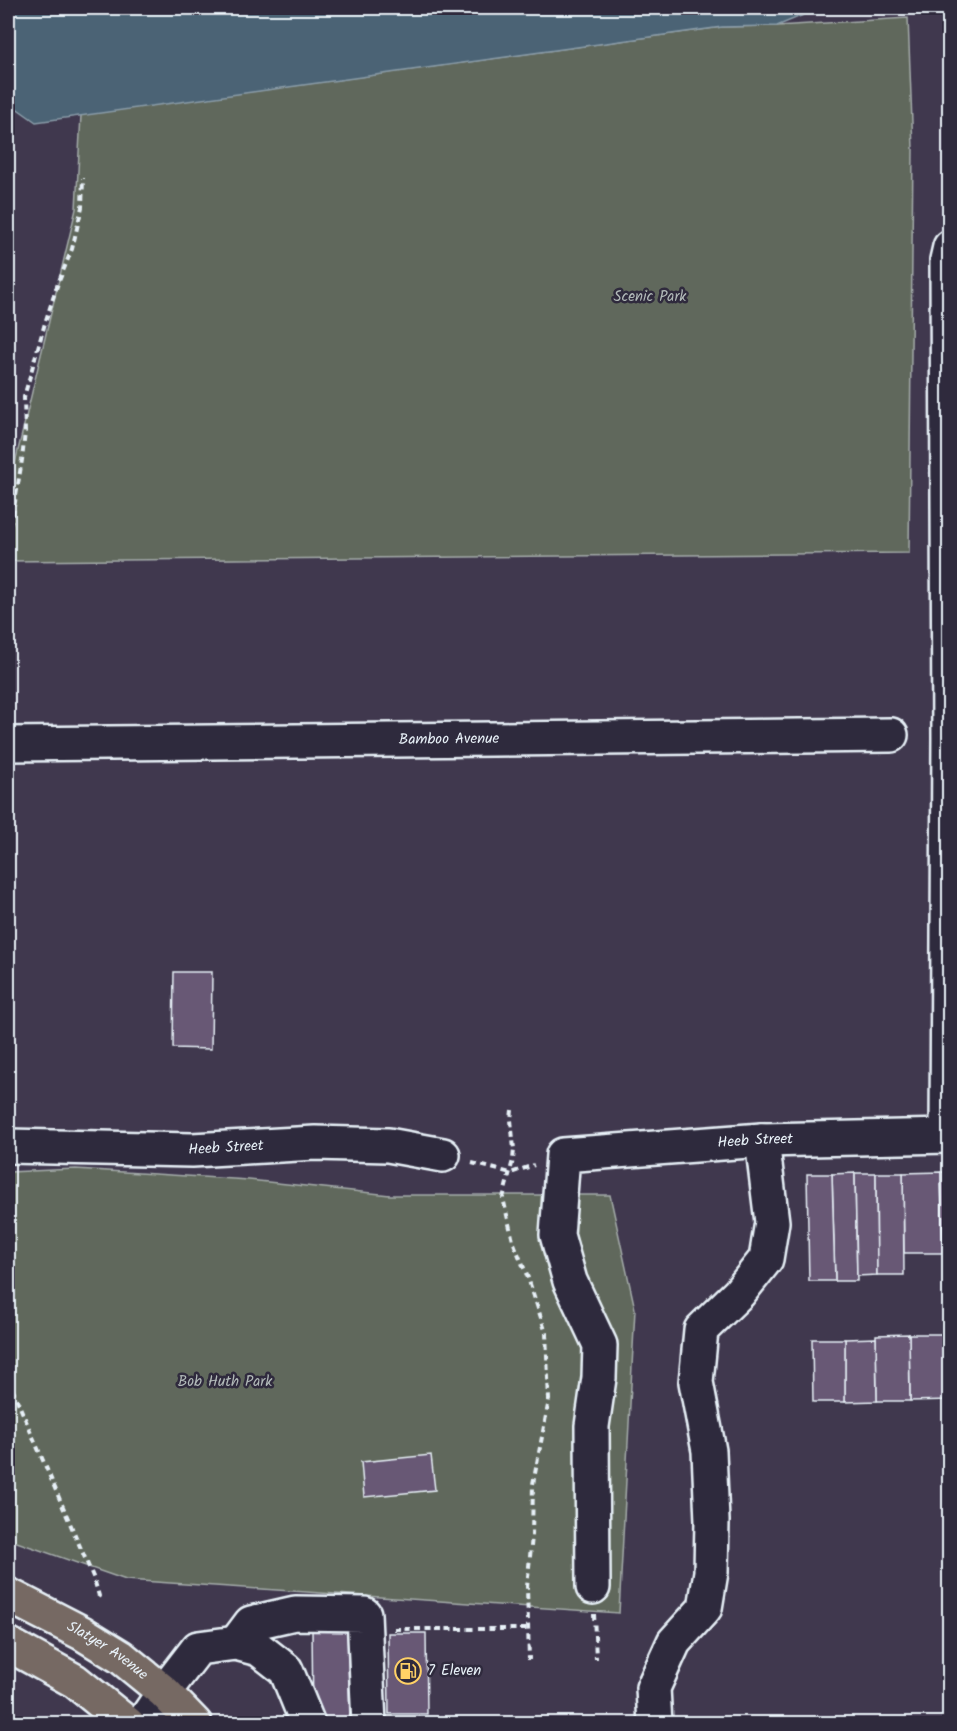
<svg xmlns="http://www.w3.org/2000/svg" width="957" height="1731" font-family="Kalam,sans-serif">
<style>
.green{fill:#61685b;stroke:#a4acaa;stroke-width:1.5}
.water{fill:#4b6474;stroke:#8a9ca9;stroke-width:1.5}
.building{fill:#675975;stroke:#e8f1f8;stroke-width:1.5}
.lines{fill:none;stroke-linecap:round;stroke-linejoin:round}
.minor-casing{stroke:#e8f1f8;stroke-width:38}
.major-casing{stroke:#e8f1f8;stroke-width:38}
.path{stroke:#e8f1f8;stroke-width:4;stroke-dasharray:6 4.5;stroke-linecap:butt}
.minor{stroke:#2f2a3d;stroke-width:33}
.major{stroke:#766964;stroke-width:33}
.labels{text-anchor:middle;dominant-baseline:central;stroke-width:5;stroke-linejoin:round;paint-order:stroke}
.park-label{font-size:15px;fill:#b2bab9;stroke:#2f2a3d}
.street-label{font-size:15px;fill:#e8f1f8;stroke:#2f2a3d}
.poi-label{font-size:15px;fill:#e8f1f8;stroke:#2f2a3d;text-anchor:start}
</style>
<rect width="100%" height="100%" fill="#40384e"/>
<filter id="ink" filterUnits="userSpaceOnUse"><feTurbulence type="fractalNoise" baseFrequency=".0167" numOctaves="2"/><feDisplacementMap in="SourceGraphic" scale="12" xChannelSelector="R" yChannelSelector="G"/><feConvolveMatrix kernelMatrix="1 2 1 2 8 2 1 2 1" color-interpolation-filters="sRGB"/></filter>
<g filter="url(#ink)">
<g class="green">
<path d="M 908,18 L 913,149 L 909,553 L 8,561 L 8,492 L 76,209 L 81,115 L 722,27 L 777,26 Z"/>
<path d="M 76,1169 L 249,1180 L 390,1195 L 610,1195 L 635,1309 L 619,1613 L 126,1580 L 8,1539 L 8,1172 Z"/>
</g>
<path class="water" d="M 8,8 L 825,8 L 820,8 L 777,26 L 722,27 L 36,122 L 8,102 Z"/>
<g class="building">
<path d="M 174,972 L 212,972 L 211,1049 L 173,1048 Z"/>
<path d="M 941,1172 L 943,1253 L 904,1253 L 903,1173 Z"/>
<path d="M 941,1172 L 950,1172 L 950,1253 L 943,1253 Z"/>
<path d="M 855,1173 L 857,1281 L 835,1281 L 832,1174 Z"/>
<path d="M 855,1173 L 876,1173 L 877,1275 L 857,1276 Z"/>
<path d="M 876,1173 L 903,1173 L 904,1275 L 877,1275 Z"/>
<path d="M 807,1174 L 832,1174 L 835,1281 L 809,1281 Z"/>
<path d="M 909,1334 L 950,1334 L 950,1400 L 910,1401 Z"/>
<path d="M 909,1334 L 910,1401 L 877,1401 L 876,1335 Z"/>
<path d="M 876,1338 L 877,1401 L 845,1402 L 845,1339 Z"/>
<path d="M 812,1339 L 845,1339 L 845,1402 L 813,1402 Z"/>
<path d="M 431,1455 L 435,1490 L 364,1497 L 361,1462 Z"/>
<path d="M 312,1627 L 347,1627 L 350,1720 L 313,1721 Z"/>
<path d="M 388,1633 L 426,1633 L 427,1714 L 389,1714 Z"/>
</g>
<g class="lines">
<g class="minor-casing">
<g id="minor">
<path id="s1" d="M 8,744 L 891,735"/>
<path d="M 947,1136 L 949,737 L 947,260 L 950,247"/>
<path id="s2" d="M 8,1146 L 192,1150 L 315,1143 L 388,1145 L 443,1155"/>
<path id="s3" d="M 593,1587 L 592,1426 L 599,1378 L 600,1345 L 570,1281 L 557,1235 L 563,1155 L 762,1140 L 950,1136"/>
<path d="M 236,1643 L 251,1623 L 295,1613 L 364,1614 L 369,1724"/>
<path d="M 142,1724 L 164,1692 L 198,1648 L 236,1643 L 259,1649 L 286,1670 L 308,1724"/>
<path d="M 655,1724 L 653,1688 L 674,1642 L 705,1608 L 711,1572 L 712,1521 L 709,1451 L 696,1382 L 701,1330 L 739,1293 L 766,1259 L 772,1222 L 762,1140"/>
</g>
</g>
<g class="major-casing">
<g id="major">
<path id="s4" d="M 8,1595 L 82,1633 L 121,1657 L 164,1692 L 195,1724"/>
<path d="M 8,1644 L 75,1681 L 128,1724"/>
</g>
</g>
<g class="path">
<path d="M 8,536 L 14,508 L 22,460 L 25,432 L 24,397 L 45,323 L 57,286 L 72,249 L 82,207 L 83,178"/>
<path d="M 512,1110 L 511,1120 L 514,1149 L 513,1160 L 503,1198 L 513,1241 L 528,1278 L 546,1333 L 549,1400 L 533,1484 L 532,1536 L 527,1587 L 529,1660"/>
<path d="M 472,1163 L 511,1173 L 534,1165"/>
<path d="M 8,1379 L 94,1579 L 99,1596 L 96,1601"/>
<path d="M 594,1614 L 596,1659"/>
<path d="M 394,1629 L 528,1629"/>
</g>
<use href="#minor" class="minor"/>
<use href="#major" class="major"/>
</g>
</g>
<defs>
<g id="fuel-ring" transform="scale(1.35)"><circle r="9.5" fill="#2f2a3d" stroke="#ffd166" stroke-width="1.5"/><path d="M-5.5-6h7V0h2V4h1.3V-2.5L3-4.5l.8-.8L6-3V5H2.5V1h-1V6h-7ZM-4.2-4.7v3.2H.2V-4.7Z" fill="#ffd166"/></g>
</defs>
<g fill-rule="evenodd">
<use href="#fuel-ring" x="408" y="1671"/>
</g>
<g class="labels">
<g class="park-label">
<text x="650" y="297">Scenic Park</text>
<text x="225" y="1382">Bob Huth Park</text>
</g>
<g class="street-label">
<text stroke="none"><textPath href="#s1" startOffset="441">Bamboo Avenue</textPath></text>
<text stroke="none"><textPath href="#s3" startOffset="634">Heeb Street</textPath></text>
<text stroke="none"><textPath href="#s2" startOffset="218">Heeb Street</textPath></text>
<text stroke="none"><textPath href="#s4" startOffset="114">Slatyer Avenue</textPath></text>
</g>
<g class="poi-label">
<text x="428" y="1671">7 Eleven</text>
</g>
</g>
<rect width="957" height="1731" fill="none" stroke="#2f2a3d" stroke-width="30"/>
<rect x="15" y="15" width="927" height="1701" fill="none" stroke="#e8f1f8" stroke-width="2" filter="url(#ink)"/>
</svg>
